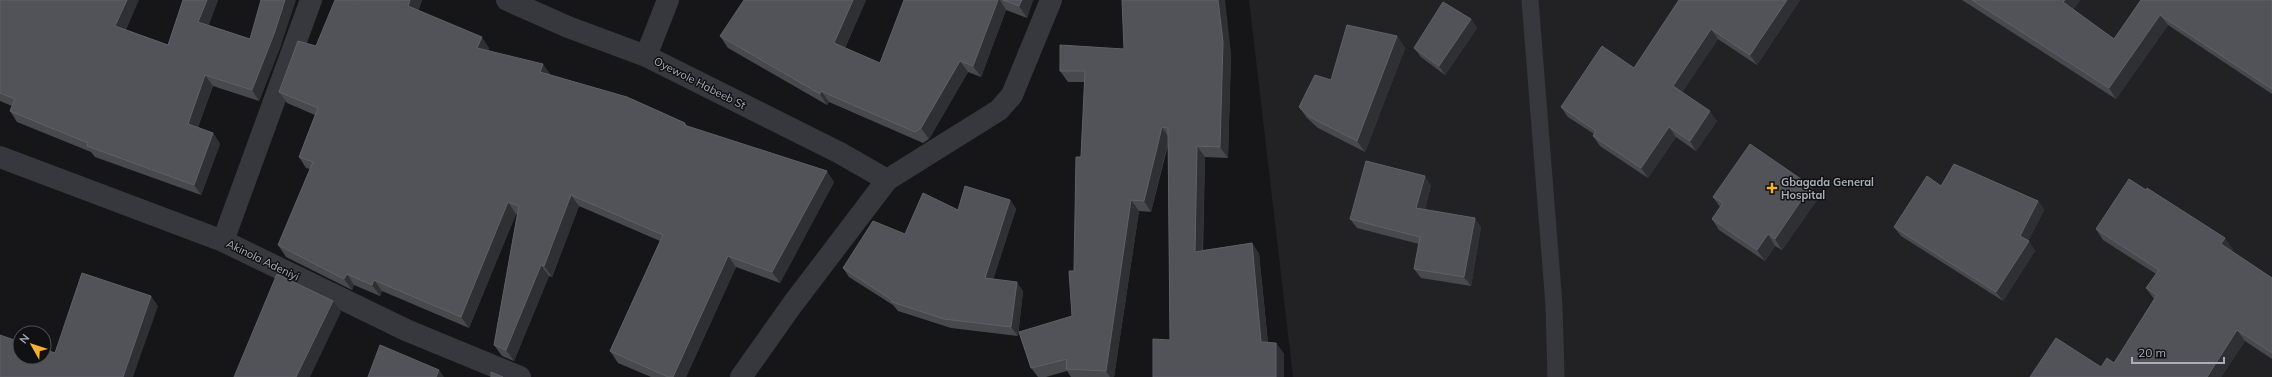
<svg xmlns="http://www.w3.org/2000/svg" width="2272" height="377" font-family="Mulish,sans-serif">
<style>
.built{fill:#222225}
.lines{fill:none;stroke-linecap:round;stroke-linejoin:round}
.lane{stroke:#37383d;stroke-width:17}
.street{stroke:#37383d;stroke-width:22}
.wall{fill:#47494d}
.shaded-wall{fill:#2f3033}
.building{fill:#525359;stroke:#5f6168}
.poi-dot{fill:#f2b134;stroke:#111113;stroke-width:1.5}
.labels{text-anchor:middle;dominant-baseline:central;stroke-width:3;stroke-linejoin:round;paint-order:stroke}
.street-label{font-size:11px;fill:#a8adb8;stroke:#111113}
.poi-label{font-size:11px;font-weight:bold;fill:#a8adb8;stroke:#111113;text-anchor:start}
</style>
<rect width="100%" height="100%" fill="#161618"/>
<path class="built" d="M 1249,0 L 2272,0 L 2272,377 L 1293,377 Z"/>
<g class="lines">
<path class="lane" d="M 1530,0 L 1554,305 L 1556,377"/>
<g class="street">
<path d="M 507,0 L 568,27 L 646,56 L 840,153 L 887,180"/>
<path d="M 646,56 L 668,0"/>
<path d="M 0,157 L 223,241 L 406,330 L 520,377"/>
<path d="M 223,241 L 311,0"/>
<path d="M 741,377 L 792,305 L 887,180 L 999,110 L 1012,95 L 1051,0"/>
</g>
</g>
<g class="wall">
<path d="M 0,0 L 126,30 L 168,45 L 218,0 L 208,25 L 250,39 L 281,45 L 259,101 L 213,86 L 198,127 L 213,133 L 220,144 L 201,195 L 95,157 L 91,152 L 17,122 L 10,111 L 12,106 L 0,101 Z"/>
<path d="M 357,0 L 422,0 L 418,11 L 489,48 L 488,50 L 551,75 L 685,123 L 687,126 L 834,182 L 780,283 L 736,267 L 686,377 L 651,377 L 618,363 L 610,351 L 660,241 L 579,206 L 552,277 L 549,276 L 514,361 L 502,356 L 494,345 L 517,214 L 516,214 L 469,328 L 382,291 L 380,296 L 354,285 L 352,290 L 286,257 L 278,245 L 310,169 L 306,168 L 299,157 L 315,115 L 287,103 L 279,92 L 316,46 L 356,1 Z"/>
<path d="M 866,0 L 845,48 L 880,63 L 904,0 L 1033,0 L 1027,18 L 1006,10 L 981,77 L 968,72 L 929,139 L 923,143 L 829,102 L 827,105 L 728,48 L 720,36 Z"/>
<path d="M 1679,0 L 1800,0 L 1757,65 L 1718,39 L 1682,92 L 1717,121 L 1696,151 L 1676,137 L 1648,178 L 1600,146 L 1593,136 L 1594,134 L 1568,117 L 1561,107 L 1634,68 Z"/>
<path d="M 1962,0 L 2080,0 L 2073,10 L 2114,39 L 2141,0 L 2272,0 L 2272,94 L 2168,25 L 2116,99 Z"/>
<path d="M 1471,19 L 1477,28 L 1445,75 L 1421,57 L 1414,48 Z"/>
<path d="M 1397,36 L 1405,48 L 1365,152 L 1318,128 L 1307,118 L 1299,107 L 1331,80 Z"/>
<path d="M 1124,49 L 1231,53 L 1228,158 L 1205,157 L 1203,250 L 1252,243 L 1259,254 L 1268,343 L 1276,343 L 1284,354 L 1170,340 L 1168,145 L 1151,212 L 1139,211 L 1114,377 L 1071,377 L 1067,371 L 1046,377 L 1038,377 L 1031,368 L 1072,316 L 1085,82 L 1068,82 L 1060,71 Z"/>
<path d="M 1431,185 L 1425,209 L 1481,227 L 1471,286 L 1421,278 L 1414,269 L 1419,244 L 1357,228 L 1350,219 Z"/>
<path d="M 1941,186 L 2038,201 L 2044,210 L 2028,241 L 2035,251 L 2003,301 L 1901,236 L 1894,227 Z"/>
<path d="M 1713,197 L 1819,197 L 1782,250 L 1775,246 L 1765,261 L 1719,230 L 1712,219 L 1720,207 Z"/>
<path d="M 1010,200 L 1016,209 L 993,279 L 1023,291 L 1018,336 L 951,328 L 898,311 L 893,305 L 849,277 L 843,268 L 905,234 L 958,210 Z"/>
<path d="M 2096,229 L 2233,249 L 2231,251 L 2272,278 L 2272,359 L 2245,341 L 2221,377 L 2030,377 L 2101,367 L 2114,363 L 2154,299 L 2146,288 L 2156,274 L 2103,240 Z"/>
</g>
<g class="shaded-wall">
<path d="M 127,0 L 139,0 L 123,37 L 115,26 Z"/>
<path d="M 207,0 L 218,0 L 206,33 L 198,22 Z"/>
<path d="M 285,0 L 296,0 L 281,45 L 259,101 L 252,90 Z"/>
<path d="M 410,0 L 422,0 L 416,18 L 408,6 Z"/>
<path d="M 853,0 L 866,0 L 842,54 L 834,43 Z"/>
<path d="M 998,0 L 1000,0 L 1006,10 L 981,77 L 973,66 Z"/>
<path d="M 1022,0 L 1033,0 L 1027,18 L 1019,6 Z"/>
<path d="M 1218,0 L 1225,0 L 1231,53 L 1228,158 L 1220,147 Z"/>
<path d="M 1787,0 L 1800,0 L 1757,65 L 1750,55 Z"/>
<path d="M 2065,0 L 2080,0 L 2071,13 L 2063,2 Z"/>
<path d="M 2160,15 L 2168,25 L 2116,99 L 2109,88 Z"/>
<path d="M 1471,19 L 1477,28 L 1445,75 L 1439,66 Z"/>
<path d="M 1711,29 L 1718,39 L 1680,96 L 1673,86 Z"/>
<path d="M 1397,36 L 1405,48 L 1365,152 L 1357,141 Z"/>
<path d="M 482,37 L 489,48 L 485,59 L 477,48 Z"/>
<path d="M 960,61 L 968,72 L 929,139 L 921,128 Z"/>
<path d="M 543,64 L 551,75 L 540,72 Z"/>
<path d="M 205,75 L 213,86 L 195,134 L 188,124 Z"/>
<path d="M 821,91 L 829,102 L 827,105 L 820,94 Z"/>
<path d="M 1710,111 L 1717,121 L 1696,151 L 1690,141 Z"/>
<path d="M 1162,127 L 1169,138 L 1151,212 L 1144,201 Z"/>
<path d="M 1669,127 L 1676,137 L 1648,178 L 1641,168 Z"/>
<path d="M 213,133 L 220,144 L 201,195 L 194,185 Z"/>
<path d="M 1197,146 L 1205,157 L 1202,263 L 1195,252 Z"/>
<path d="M 827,171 L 834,182 L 780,283 L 772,272 Z"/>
<path d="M 1425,176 L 1431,185 L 1423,217 L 1416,208 Z"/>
<path d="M 1811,186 L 1819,197 L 1782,250 L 1775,239 Z"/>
<path d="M 571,195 L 579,206 L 552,277 L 544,266 Z"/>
<path d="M 1010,200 L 1016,209 L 991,287 L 985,278 Z"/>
<path d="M 1131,200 L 1139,211 L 1114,377 L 1110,377 L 1106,371 Z"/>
<path d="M 2038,201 L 2044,210 L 2027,244 L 2029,241 L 2035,251 L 2003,301 L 1996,292 L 2020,236 Z"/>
<path d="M 508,202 L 516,214 L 469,328 L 461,317 Z"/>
<path d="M 1475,218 L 1481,227 L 1471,286 L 1464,277 Z"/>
<path d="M 1768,234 L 1775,246 L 1765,261 L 1757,250 Z"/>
<path d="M 2225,238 L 2233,249 L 2228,255 L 2221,244 Z"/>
<path d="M 1252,243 L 1259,254 L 1269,354 L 1261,342 Z"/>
<path d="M 728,256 L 736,267 L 686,377 L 673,377 Z"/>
<path d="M 541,265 L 549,276 L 514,361 L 506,350 Z"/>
<path d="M 347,274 L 354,285 L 352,290 L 344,279 Z"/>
<path d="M 374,280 L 382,291 L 380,296 L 372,285 Z"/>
<path d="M 1017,282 L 1023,291 L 1018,336 L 1011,327 Z"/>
<path d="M 151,296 L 158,306 L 133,377 L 123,377 Z"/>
<path d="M 333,301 L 341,312 L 310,377 L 296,377 Z"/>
<path d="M 2237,330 L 2245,341 L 2221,377 L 2207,377 Z"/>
<path d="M 1276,343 L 1284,354 L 1284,377 L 1276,377 Z"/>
<path d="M 439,370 L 444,377 L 436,377 Z"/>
</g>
<g class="building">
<path d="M 0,0 L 127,0 L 115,26 L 168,45 L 183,0 L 207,0 L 198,22 L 250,39 L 261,0 L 285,0 L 274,34 L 252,90 L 205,75 L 188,124 L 213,133 L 194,185 L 87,146 L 88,143 L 10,111 L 15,99 L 0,93 Z"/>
<path d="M 335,0 L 352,0 L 356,1 L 357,0 L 410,0 L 408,6 L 482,37 L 477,48 L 543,64 L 540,72 L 627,97 L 685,123 L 684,125 L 827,171 L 772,272 L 728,256 L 673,377 L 668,377 L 610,351 L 663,235 L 571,195 L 544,266 L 541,265 L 506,350 L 494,345 L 519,206 L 508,202 L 461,317 L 374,280 L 372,285 L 347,274 L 344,279 L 278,245 L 313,162 L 299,157 L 318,108 L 279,92 L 298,41 L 316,46 Z"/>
<path d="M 744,0 L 853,0 L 834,43 L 880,63 L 904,0 L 998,0 L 973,66 L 960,61 L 921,128 L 915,132 L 821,91 L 820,94 L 720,36 Z"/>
<path d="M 1003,0 L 1022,0 L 1019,6 Z"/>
<path d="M 1122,0 L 1218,0 L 1223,42 L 1220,147 L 1197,146 L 1195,252 L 1252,243 L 1261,342 L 1276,343 L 1276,377 L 1153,377 L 1153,339 L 1170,340 L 1168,128 L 1162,127 L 1144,201 L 1131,200 L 1106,371 L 1066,369 L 1067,359 L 1031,368 L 1019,332 L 1072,316 L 1069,271 L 1074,271 L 1076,157 L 1081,157 L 1085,71 L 1060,71 L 1060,45 L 1124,49 Z"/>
<path d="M 1679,0 L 1787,0 L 1750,55 L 1711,29 L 1673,86 L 1710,111 L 1690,141 L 1669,127 L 1641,168 L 1593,136 L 1596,131 L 1561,107 L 1602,46 L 1634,68 Z"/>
<path d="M 1972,0 L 2065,0 L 2063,2 L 2114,39 L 2141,0 L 2272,0 L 2272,89 L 2160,15 L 2109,88 Z"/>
<path d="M 1443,2 L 1471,19 L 1439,66 L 1414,48 Z"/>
<path d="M 1347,25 L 1397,36 L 1357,141 L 1310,117 L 1299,107 L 1315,75 L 1331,80 Z"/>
<path d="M 1750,144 L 1811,186 L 1775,239 L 1768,234 L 1757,250 L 1712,219 L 1723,203 L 1713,197 Z"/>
<path d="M 1366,161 L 1425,176 L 1416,208 L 1475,218 L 1464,277 L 1414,269 L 1420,237 L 1350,219 Z"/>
<path d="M 1954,164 L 2038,201 L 2020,236 L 2029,241 L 1996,292 L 1894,227 L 1927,176 L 1941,186 Z"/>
<path d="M 2129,179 L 2146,190 L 2147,188 L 2225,238 L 2221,244 L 2272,278 L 2272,353 L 2237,330 L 2207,377 L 2030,377 L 2056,338 L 2101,367 L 2107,358 L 2114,363 L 2157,295 L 2146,288 L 2159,270 L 2096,229 Z"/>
<path d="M 965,186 L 1010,200 L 985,278 L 1017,282 L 1011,327 L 944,319 L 892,302 L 892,300 L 843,268 L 873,221 L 905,234 L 923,193 L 958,210 Z"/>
<path d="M 82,273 L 151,296 L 123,377 L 0,377 L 0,335 L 20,342 L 20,357 L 44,357 L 44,349 L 55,353 Z"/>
<path d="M 277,274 L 333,301 L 296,377 L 234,377 Z"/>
<path d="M 380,345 L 439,370 L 436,377 L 368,377 Z"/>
<path d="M 491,372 L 503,377 L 491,377 Z"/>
</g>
<path class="poi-dot" d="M1770 182h4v4h4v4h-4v4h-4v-4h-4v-4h4z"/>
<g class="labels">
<g class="street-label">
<text transform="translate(700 83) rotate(27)">Oyewole Habeeb St</text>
<text transform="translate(263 260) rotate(26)">Akinola Adeniyi</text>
</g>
<g class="poi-label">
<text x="1781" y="182">Gbagada General<tspan x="1781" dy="13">Hospital</tspan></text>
</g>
</g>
<g transform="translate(32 345) rotate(309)"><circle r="19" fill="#111113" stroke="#4d4f55"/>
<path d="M0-3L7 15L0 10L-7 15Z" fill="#f2b134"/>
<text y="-6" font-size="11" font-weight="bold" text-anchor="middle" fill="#a8adb8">N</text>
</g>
<path d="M2132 357v6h92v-6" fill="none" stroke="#a8adb8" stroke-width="2"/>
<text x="2138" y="357" font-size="12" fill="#a8adb8" stroke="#111113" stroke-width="3" paint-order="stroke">20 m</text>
</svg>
